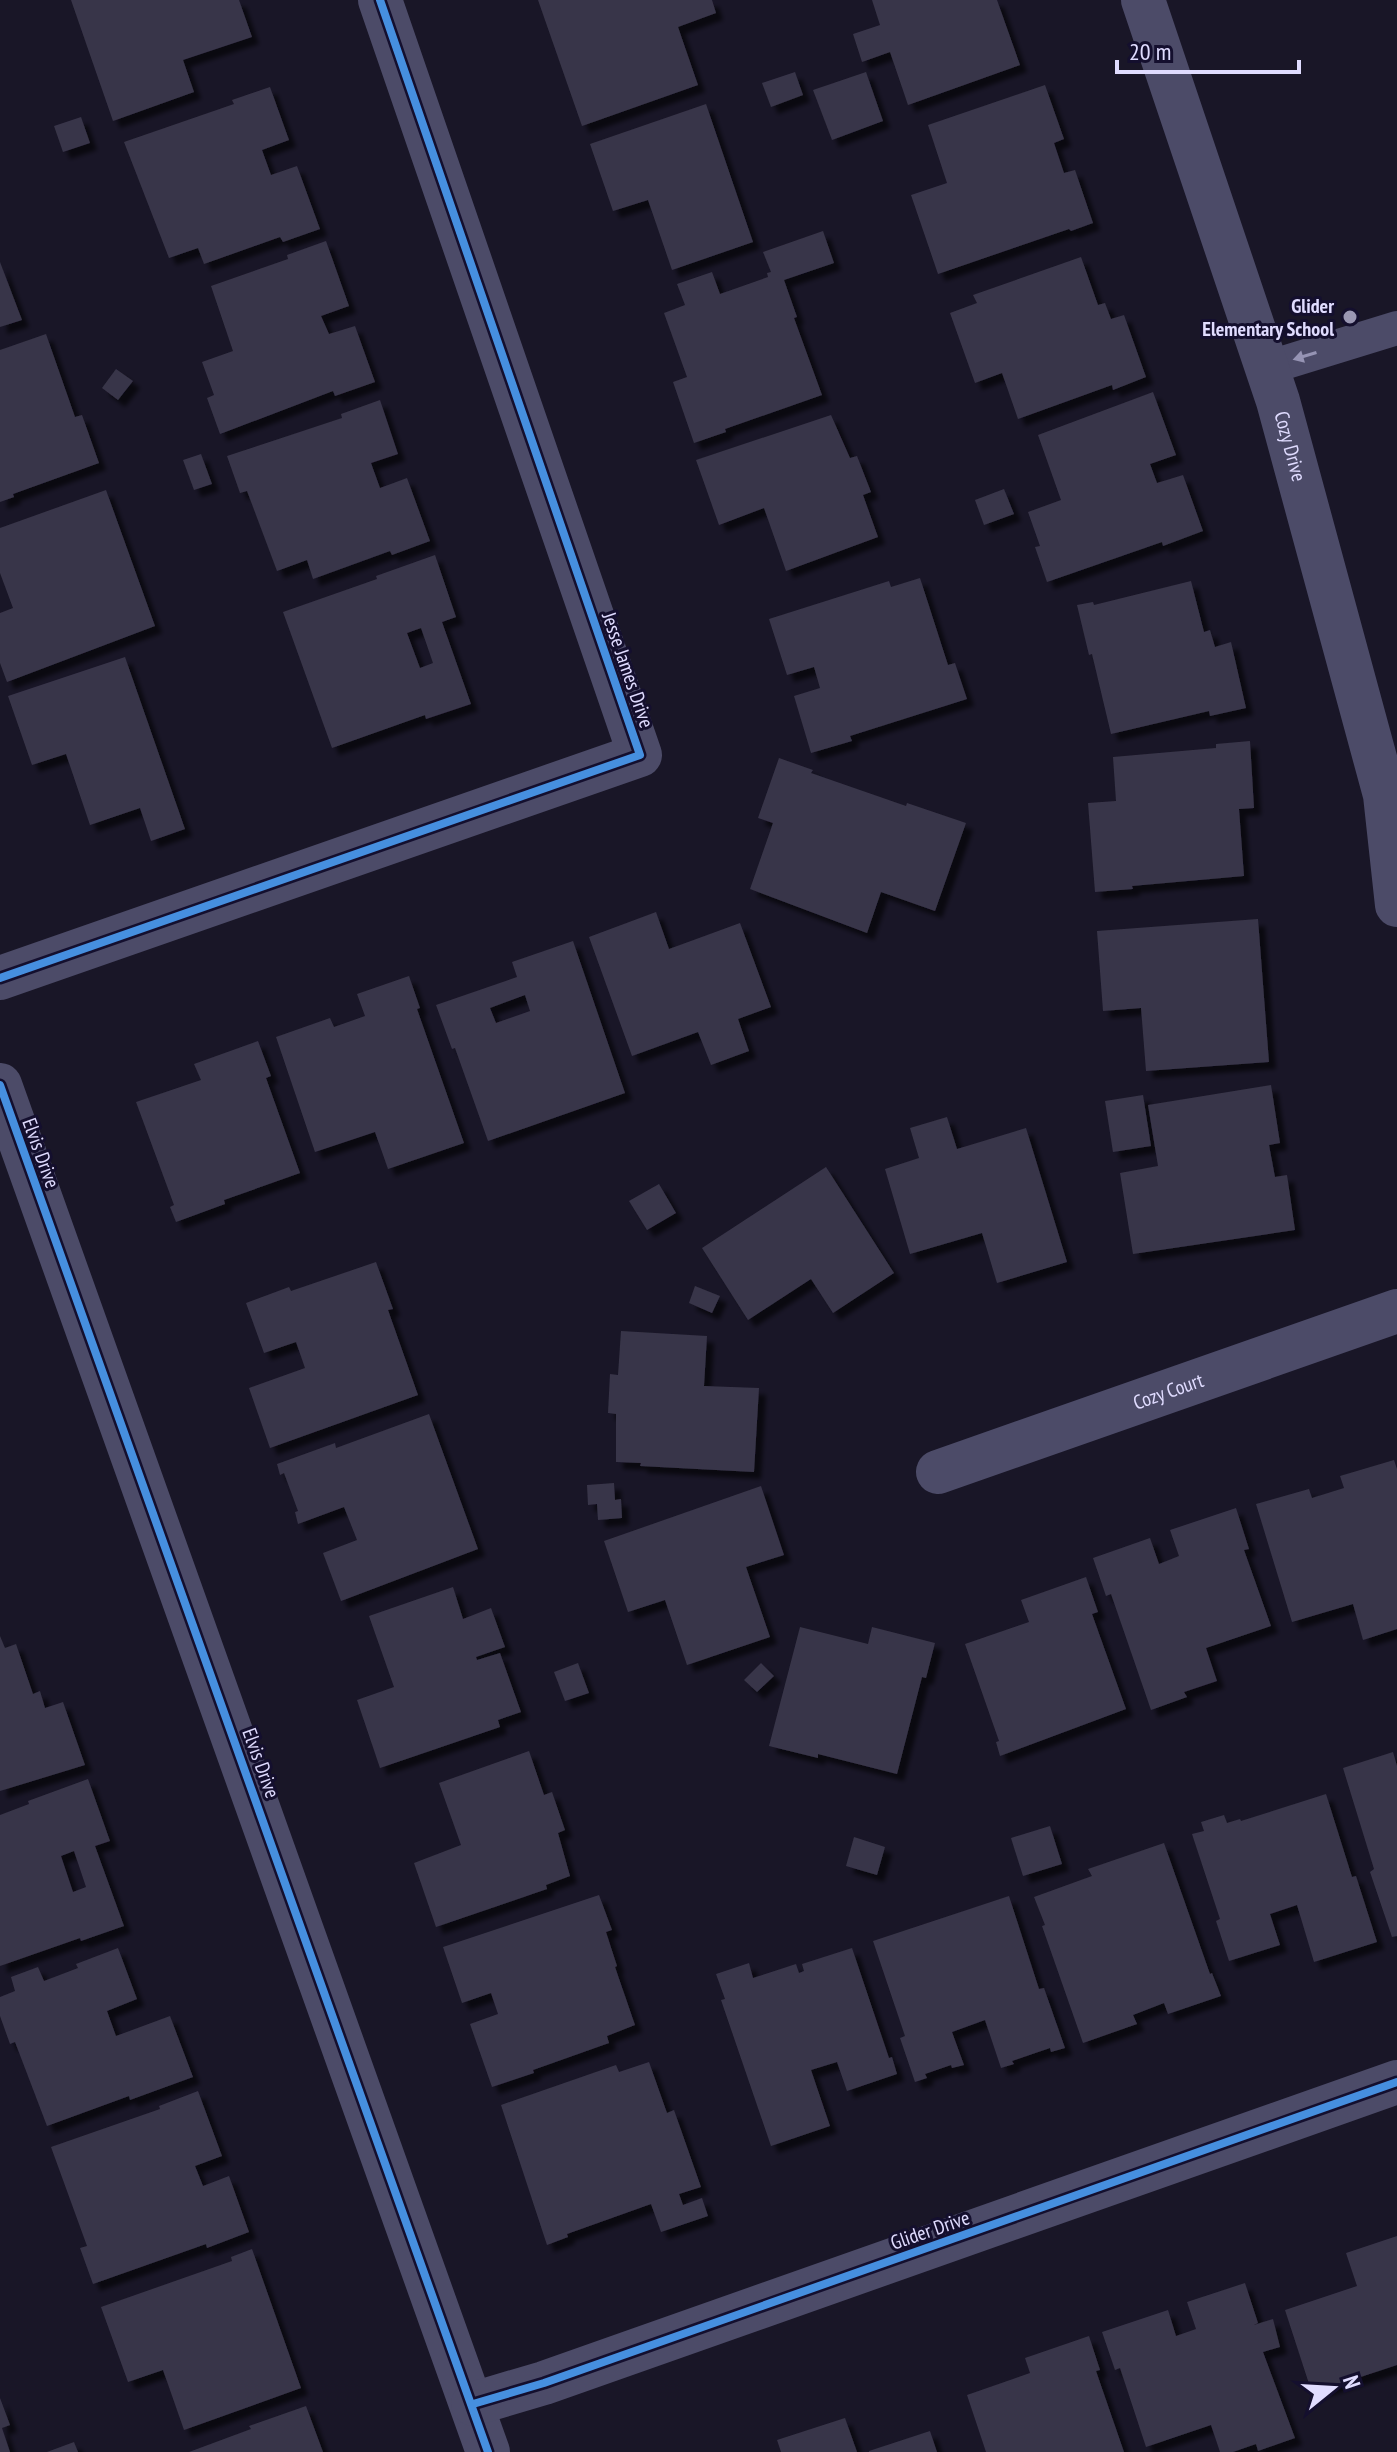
<svg xmlns="http://www.w3.org/2000/svg" width="1397" height="2452" font-family="'PT Sans Narrow',sans-serif">
<style>
.building{fill:#383548;fill-rule:evenodd;filter:url(#shadow)}
.lines{fill:none;stroke-linecap:round;stroke-linejoin:round}
.lane{stroke:#4c4b68;stroke-width:34}
.street{stroke:#4c4b68;stroke-width:44}
.cycleway-casing{stroke:#140f2e;stroke-width:13}
.cycleway{stroke:#468fdf;stroke-width:8}
.oneway{fill:#9694b4}
.poi-dot{fill:#9a97b3;stroke:#140f2e;stroke-width:3}
.labels{text-anchor:middle;dominant-baseline:central;stroke-width:6;stroke-linejoin:round;paint-order:stroke}
.poi-label{font-size:20px;font-weight:bold;fill:#e0dcff;stroke:#140f2e;text-anchor:end}
.street-label{font-size:20px;fill:#e0dcff;stroke:#140f2e}
</style>
<defs>
<filter id="shadow"><feDropShadow dx="7" dy="7" stdDeviation="2" flood-color="#0009"/></filter>
</defs>
<rect width="100%" height="100%" fill="#191627"/>
<g class="building">
<path d="M 71,0 L 239,0 L 252,37 L 183,60 L 194,92 L 113,121 Z"/>
<path d="M 538,0 L 712,0 L 716,13 L 678,27 L 698,85 L 582,126 Z"/>
<path d="M 872,0 L 997,0 L 1020,65 L 908,105 L 890,52 L 862,62 L 853,34 L 880,25 Z"/>
<path d="M 795,72 L 803,95 L 771,107 L 762,83 Z"/>
<path d="M 866,72 L 883,121 L 832,140 L 813,90 Z"/>
<path d="M 1045,85 L 1064,139 L 1054,143 L 1064,173 L 1075,170 L 1093,223 L 1071,231 L 1069,229 L 938,274 L 911,195 L 947,183 L 928,125 Z"/>
<path d="M 270,87 L 289,140 L 262,150 L 271,175 L 297,166 L 320,229 L 283,242 L 280,237 L 204,264 L 198,248 L 169,258 L 124,142 L 234,104 L 232,100 Z"/>
<path d="M 706,104 L 753,242 L 672,270 L 648,200 L 613,211 L 590,144 Z"/>
<path d="M 81,117 L 90,143 L 63,152 L 54,126 Z"/>
<path d="M 823,231 L 834,263 L 784,280 L 797,317 L 794,318 L 822,395 L 725,429 L 726,432 L 694,443 L 673,382 L 687,377 L 664,313 L 685,305 L 677,284 L 712,272 L 720,294 L 768,277 L 767,273 L 771,272 L 763,252 Z"/>
<path d="M 326,241 L 349,306 L 321,316 L 329,334 L 355,326 L 375,382 L 335,396 L 333,391 L 220,434 L 207,398 L 214,395 L 202,362 L 233,351 L 211,286 L 288,259 L 287,255 Z"/>
<path d="M 1081,257 L 1098,305 L 1105,303 L 1111,319 L 1124,315 L 1146,377 L 1113,390 L 1112,385 L 1018,419 L 1002,373 L 975,383 L 950,313 L 977,303 L 973,295 Z"/>
<path d="M 0,262 L 22,320 L 0,327 Z"/>
<path d="M 46,334 L 75,417 L 82,415 L 99,463 L 13,494 L 14,497 L 0,502 L 0,350 Z"/>
<path d="M 116,369 L 133,381 L 118,400 L 102,388 Z"/>
<path d="M 1153,392 L 1176,455 L 1150,464 L 1157,483 L 1183,475 L 1203,531 L 1163,546 L 1162,542 L 1047,582 L 1035,547 L 1040,546 L 1028,512 L 1061,500 L 1038,435 Z"/>
<path d="M 380,400 L 398,454 L 371,463 L 380,488 L 407,478 L 430,541 L 392,555 L 390,551 L 313,579 L 307,560 L 277,571 L 247,491 L 240,493 L 227,456 L 342,418 L 341,414 Z"/>
<path d="M 831,415 L 850,458 L 857,456 L 871,492 L 863,495 L 878,537 L 786,571 L 764,508 L 719,525 L 696,460 Z"/>
<path d="M 201,454 L 212,484 L 194,490 L 183,460 Z"/>
<path d="M 1004,489 L 1014,514 L 984,525 L 975,500 Z"/>
<path d="M 106,490 L 155,626 L 7,682 L 0,663 L 0,613 L 13,608 L 0,573 L 0,528 Z"/>
<path d="M 435,555 L 456,617 L 442,622 L 471,704 L 426,719 L 425,715 L 332,748 L 283,612 L 377,579 L 376,576 ZM 421,628 L 433,663 L 420,668 L 407,633 Z"/>
<path d="M 920,578 L 948,665 L 955,663 L 967,699 L 850,736 L 852,741 L 811,753 L 794,696 L 820,688 L 814,667 L 787,675 L 769,619 L 889,581 L 891,587 Z"/>
<path d="M 1191,581 L 1204,632 L 1210,630 L 1215,647 L 1231,642 L 1246,708 L 1210,716 L 1209,711 L 1111,734 L 1092,654 L 1089,655 L 1077,605 L 1093,602 L 1094,605 Z"/>
<path d="M 125,657 L 185,829 L 151,841 L 140,808 L 90,825 L 66,754 L 32,765 L 8,696 Z"/>
<path d="M 1250,741 L 1254,808 L 1239,809 L 1244,876 L 1132,886 L 1133,889 L 1095,892 L 1088,803 L 1116,801 L 1113,757 L 1216,748 L 1216,744 Z"/>
<path d="M 779,758 L 813,770 L 811,773 L 906,806 L 907,803 L 966,823 L 935,911 L 881,892 L 867,933 L 750,889 L 773,823 L 758,818 Z"/>
<path d="M 656,912 L 669,949 L 740,923 L 771,1007 L 738,1019 L 749,1051 L 711,1065 L 698,1032 L 632,1056 L 589,937 Z"/>
<path d="M 1258,919 L 1269,1062 L 1146,1071 L 1141,1008 L 1103,1011 L 1097,931 Z"/>
<path d="M 573,941 L 625,1093 L 488,1141 L 455,1048 L 452,1049 L 436,1005 L 517,977 L 512,962 ZM 525,995 L 530,1011 L 496,1023 L 490,1008 Z"/>
<path d="M 409,976 L 420,1008 L 417,1009 L 464,1143 L 388,1169 L 375,1132 L 315,1152 L 276,1037 L 330,1018 L 334,1027 L 365,1016 L 357,994 Z"/>
<path d="M 258,1041 L 271,1076 L 266,1078 L 300,1173 L 224,1200 L 225,1204 L 176,1222 L 170,1207 L 174,1205 L 136,1102 L 201,1080 L 194,1064 Z"/>
<path d="M 1271,1085 L 1280,1143 L 1269,1145 L 1275,1177 L 1287,1175 L 1295,1230 L 1133,1254 L 1120,1173 L 1158,1166 L 1148,1105 Z"/>
<path d="M 1143,1095 L 1151,1146 L 1113,1152 L 1105,1101 Z"/>
<path d="M 947,1117 L 957,1149 L 1026,1128 L 1067,1262 L 997,1283 L 982,1233 L 910,1254 L 885,1169 L 919,1158 L 910,1128 Z"/>
<path d="M 826,1167 L 894,1273 L 833,1313 L 811,1279 L 748,1320 L 702,1248 Z"/>
<path d="M 659,1184 L 676,1213 L 647,1230 L 629,1201 Z"/>
<path d="M 376,1262 L 393,1309 L 388,1310 L 418,1395 L 270,1448 L 249,1388 L 305,1368 L 296,1342 L 264,1353 L 246,1303 L 289,1287 L 291,1291 Z"/>
<path d="M 695,1286 L 720,1296 L 712,1313 L 689,1303 Z"/>
<path d="M 621,1331 L 707,1336 L 704,1386 L 759,1388 L 754,1472 L 640,1466 L 641,1463 L 616,1462 L 616,1414 L 608,1413 L 610,1374 L 618,1375 Z"/>
<path d="M 429,1414 L 478,1549 L 341,1601 L 323,1553 L 357,1540 L 344,1507 L 298,1524 L 295,1512 L 298,1511 L 284,1473 L 280,1475 L 277,1464 L 335,1443 L 336,1448 Z"/>
<path d="M 1394,1460 L 1397,1469 L 1397,1629 L 1363,1640 L 1353,1604 L 1292,1622 L 1256,1504 L 1309,1489 L 1312,1498 L 1344,1488 L 1340,1476 Z"/>
<path d="M 614,1483 L 615,1500 L 621,1499 L 622,1518 L 598,1520 L 597,1504 L 588,1505 L 587,1485 Z"/>
<path d="M 761,1486 L 784,1555 L 746,1567 L 770,1637 L 687,1665 L 665,1600 L 628,1612 L 604,1541 Z"/>
<path d="M 1236,1508 L 1249,1549 L 1244,1550 L 1271,1626 L 1206,1648 L 1217,1681 L 1184,1692 L 1187,1697 L 1151,1710 L 1111,1594 L 1106,1596 L 1093,1558 L 1150,1538 L 1159,1564 L 1179,1556 L 1170,1530 Z"/>
<path d="M 1086,1577 L 1098,1612 L 1092,1614 L 1126,1709 L 1000,1756 L 996,1742 L 999,1741 L 965,1644 L 1029,1622 L 1021,1600 Z"/>
<path d="M 453,1587 L 463,1619 L 491,1608 L 505,1647 L 476,1657 L 477,1660 L 500,1653 L 521,1712 L 498,1720 L 500,1727 L 380,1768 L 357,1700 L 394,1687 L 369,1616 Z"/>
<path d="M 800,1627 L 868,1644 L 872,1627 L 935,1643 L 926,1678 L 922,1677 L 897,1774 L 818,1754 L 818,1758 L 769,1746 Z"/>
<path d="M 0,1636 L 5,1648 L 16,1644 L 33,1694 L 40,1691 L 45,1708 L 63,1702 L 85,1765 L 0,1791 Z"/>
<path d="M 578,1663 L 589,1693 L 565,1701 L 554,1672 Z"/>
<path d="M 761,1663 L 774,1676 L 757,1692 L 744,1680 Z"/>
<path d="M 529,1751 L 544,1795 L 552,1792 L 565,1830 L 558,1833 L 570,1876 L 546,1885 L 547,1889 L 436,1927 L 414,1863 L 461,1845 L 439,1783 Z"/>
<path d="M 1393,1752 L 1397,1766 L 1397,1936 L 1392,1937 L 1370,1872 L 1374,1869 L 1343,1768 Z"/>
<path d="M 88,1779 L 110,1841 L 95,1846 L 124,1926 L 81,1941 L 80,1938 L 0,1966 L 0,1815 L 29,1804 L 28,1801 ZM 74,1851 L 86,1887 L 73,1892 L 61,1856 Z"/>
<path d="M 1326,1794 L 1352,1877 L 1356,1876 L 1377,1942 L 1314,1962 L 1297,1905 L 1270,1914 L 1280,1945 L 1229,1961 L 1216,1921 L 1220,1919 L 1192,1834 L 1204,1831 L 1201,1822 L 1224,1815 L 1227,1823 L 1240,1819 L 1241,1821 Z"/>
<path d="M 1050,1826 L 1062,1864 L 1023,1876 L 1011,1838 Z"/>
<path d="M 854,1837 L 885,1847 L 877,1875 L 846,1866 Z"/>
<path d="M 1164,1843 L 1210,1974 L 1212,1973 L 1221,1996 L 1168,2014 L 1164,2003 L 1133,2015 L 1137,2024 L 1083,2043 L 1042,1926 L 1045,1925 L 1034,1897 L 1092,1876 L 1088,1869 Z"/>
<path d="M 599,1895 L 612,1930 L 606,1932 L 617,1966 L 615,1967 L 635,2025 L 607,2036 L 609,2043 L 533,2070 L 534,2073 L 492,2087 L 470,2024 L 498,2014 L 491,1993 L 462,2003 L 443,1947 Z"/>
<path d="M 1009,1896 L 1039,1989 L 1044,1988 L 1065,2048 L 1051,2052 L 1050,2048 L 1012,2061 L 1014,2064 L 1001,2068 L 985,2020 L 952,2032 L 964,2065 L 952,2068 L 951,2065 L 925,2074 L 927,2078 L 915,2082 L 900,2038 L 905,2036 L 873,1941 Z"/>
<path d="M 118,1948 L 137,1999 L 107,2011 L 116,2036 L 170,2016 L 193,2077 L 130,2100 L 129,2096 L 47,2126 L 15,2042 L 10,2044 L 0,2016 L 0,1997 L 15,1991 L 11,1977 L 38,1967 L 44,1981 L 78,1968 L 76,1964 Z"/>
<path d="M 852,1948 L 889,2058 L 892,2057 L 897,2074 L 847,2091 L 837,2062 L 811,2070 L 830,2126 L 771,2146 L 721,2000 L 725,1999 L 716,1974 L 749,1963 L 753,1978 L 796,1964 L 799,1973 L 804,1971 L 802,1964 Z"/>
<path d="M 649,2062 L 667,2113 L 674,2110 L 701,2187 L 679,2194 L 683,2205 L 702,2198 L 708,2216 L 661,2232 L 651,2204 L 567,2234 L 568,2237 L 547,2245 L 501,2105 L 616,2065 L 619,2072 Z"/>
<path d="M 198,2091 L 222,2156 L 195,2166 L 203,2186 L 229,2176 L 249,2232 L 207,2248 L 206,2244 L 93,2284 L 80,2248 L 87,2246 L 51,2147 L 160,2109 L 159,2106 Z"/>
<path d="M 1397,2236 L 1397,2365 L 1312,2393 L 1285,2310 L 1357,2286 L 1346,2253 Z"/>
<path d="M 252,2249 L 301,2388 L 184,2430 L 163,2370 L 128,2382 L 101,2307 L 232,2261 L 231,2257 Z"/>
<path d="M 1245,2283 L 1258,2323 L 1254,2325 L 1273,2319 L 1280,2347 L 1263,2352 L 1295,2438 L 1258,2451 L 1256,2444 L 1233,2452 L 1220,2452 L 1211,2425 L 1146,2447 L 1120,2368 L 1115,2370 L 1102,2332 L 1168,2310 L 1176,2336 L 1196,2329 L 1187,2302 Z"/>
<path d="M 1089,2336 L 1100,2370 L 1096,2371 L 1124,2452 L 986,2452 L 967,2395 L 1030,2373 L 1025,2358 Z"/>
<path d="M 0,2398 L 10,2425 L 2,2428 L 10,2452 L 0,2452 Z"/>
<path d="M 306,2406 L 323,2452 L 189,2452 L 251,2429 L 249,2426 Z"/>
<path d="M 845,2418 L 857,2452 L 781,2452 L 777,2440 Z"/>
<path d="M 930,2431 L 937,2452 L 869,2452 L 869,2451 Z"/>
<path d="M 74,2442 L 78,2452 L 47,2452 Z"/>
</g>
<g class="lines">
<path class="lane" d="M 1267,368 L 1397,328"/>
<g class="street">
<path id="s1" d="M 1143,0 L 1278,401 L 1385,795 L 1397,905"/>
<path d="M 0,978 L 640,755 L 380,0"/>
<path d="M 0,1085 L 488,2452"/>
<path id="s2" d="M 938,1472 L 1397,1311"/>
<path d="M 473,2404 L 544,2383 L 1397,2082"/>
</g>
<g class="cycleway-casing">
<g id="cycleway">
<path d="M 0,978 L 640,755 L 380,0"/>
<path d="M 0,1085 L 488,2452"/>
<path d="M 473,2404 L 544,2383 L 1397,2082"/>
</g>
</g>
<use href="#cycleway" class="cycleway"/>
</g>
<defs><path id="oneway-solid" d="M-6-.8H1V-3.2L6.5 0L1 3.2V.8H-6Z" transform="scale(2)"/></defs>
<use class="oneway" href="#oneway-solid" transform="translate(1305 356) rotate(163)"/>
<circle class="poi-dot" cx="1350" cy="317" r="8"/>
<g class="labels">
<g class="poi-label">
<text x="1334" y="306">Glider<tspan x="1334" dy="23">Elementary School</tspan></text>
</g>
<g class="street-label">
<text stroke="none"><textPath href="#s1" startOffset="470">Cozy Drive</textPath></text>
<text transform="translate(628 670) rotate(71)">Jesse James Drive</text>
<text transform="translate(41 1153) rotate(70)">Elvis Drive</text>
<text stroke="none"><textPath href="#s2" startOffset="244">Cozy Court</textPath></text>
<text transform="translate(261 1763) rotate(70)">Elvis Drive</text>
<text transform="translate(930 2230) rotate(-19)">Glider Drive</text>
</g>
</g>
<g transform="translate(1333 2388) rotate(72)" stroke="#140f2e" stroke-width="6" paint-order="stroke">
<path d="M0-6L14 30L0 20L-14 30Z" fill="#e0dcff"/>
<text y="-12" font-size="22" font-weight="bold" text-anchor="middle" fill="#e0dcff">N</text>
</g>
<path d="M1117 60v12h182v-12" fill="none" stroke="#e0dcff" stroke-width="4"/>
<text x="1129" y="60" font-size="24" fill="#e0dcff" stroke="#140f2e" stroke-width="6" paint-order="stroke">20 m</text>
</svg>
